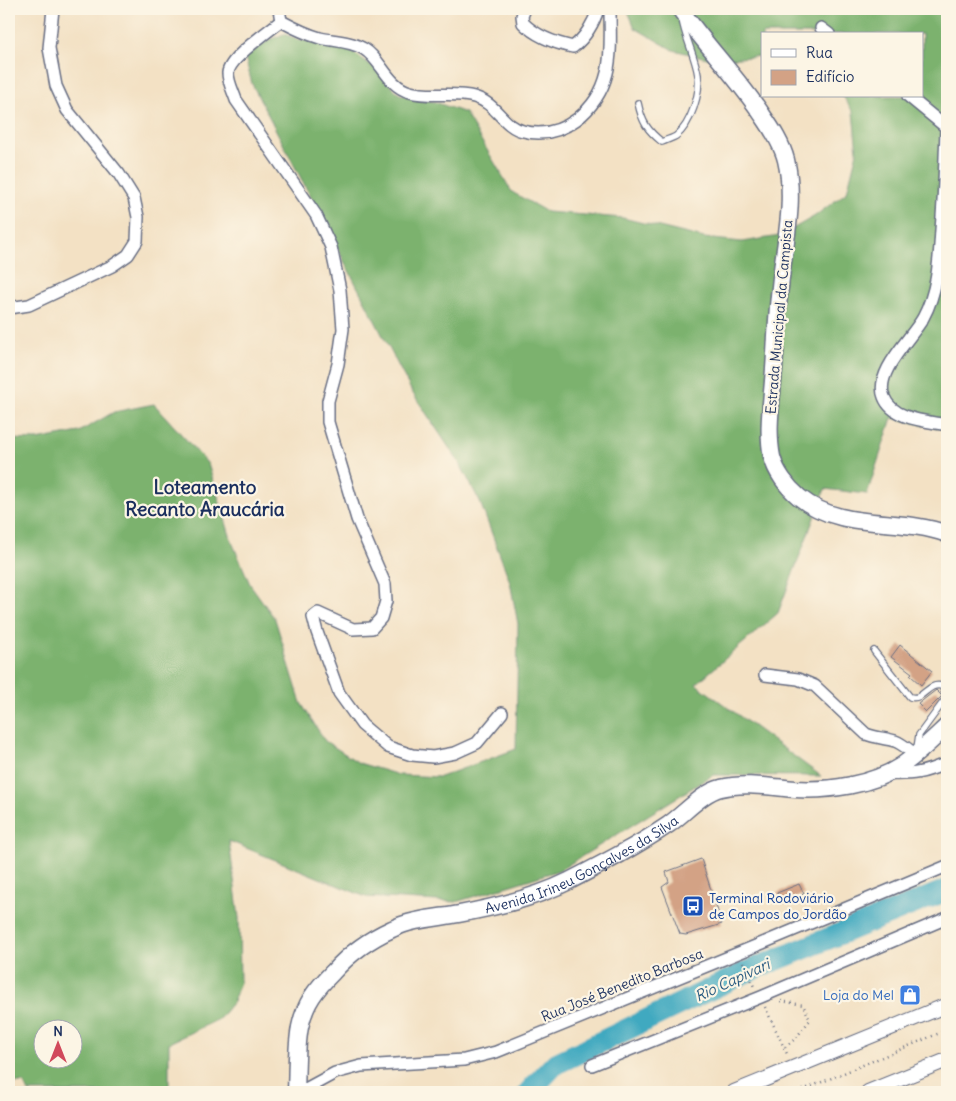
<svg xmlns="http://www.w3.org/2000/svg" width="956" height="1101" font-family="Delius,sans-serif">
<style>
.forest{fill:#7cb26e;stroke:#4c7066;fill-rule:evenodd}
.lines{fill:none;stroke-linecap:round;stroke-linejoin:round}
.river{stroke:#40a9c0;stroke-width:22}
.building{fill:#d3a285}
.service-casing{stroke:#676d82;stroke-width:8}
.minor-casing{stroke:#676d82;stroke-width:14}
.tertiary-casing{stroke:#676d82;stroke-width:16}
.secondary-casing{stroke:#676d82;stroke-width:19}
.path{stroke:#676d82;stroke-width:2.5;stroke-dasharray:1 4;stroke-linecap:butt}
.service{stroke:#fff;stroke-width:5.5}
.minor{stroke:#fff;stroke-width:11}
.tertiary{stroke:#fff;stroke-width:14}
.secondary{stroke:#fff;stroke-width:16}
.labels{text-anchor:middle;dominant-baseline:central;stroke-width:4.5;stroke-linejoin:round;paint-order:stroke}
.street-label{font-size:14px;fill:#1b2f5e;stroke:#fcf5e5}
.transit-label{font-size:14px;fill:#164399;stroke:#fcf5e5;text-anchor:start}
.shop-label{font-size:14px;fill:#366cbe;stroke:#fcf5e5;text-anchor:end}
.water-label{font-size:15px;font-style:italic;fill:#285a80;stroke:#fcf5e5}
.district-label{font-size:19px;font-weight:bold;fill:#1b2f5e;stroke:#fcf5e5}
</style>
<rect width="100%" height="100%" fill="#fcf5e5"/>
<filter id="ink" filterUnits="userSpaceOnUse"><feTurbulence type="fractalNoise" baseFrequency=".02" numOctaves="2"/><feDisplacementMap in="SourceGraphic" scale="10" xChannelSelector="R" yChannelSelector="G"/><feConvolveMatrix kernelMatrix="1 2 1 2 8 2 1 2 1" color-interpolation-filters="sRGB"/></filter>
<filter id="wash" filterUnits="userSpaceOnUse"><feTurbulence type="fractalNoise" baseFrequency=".0096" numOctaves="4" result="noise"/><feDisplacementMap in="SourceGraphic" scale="20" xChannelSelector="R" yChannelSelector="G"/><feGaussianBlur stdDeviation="1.12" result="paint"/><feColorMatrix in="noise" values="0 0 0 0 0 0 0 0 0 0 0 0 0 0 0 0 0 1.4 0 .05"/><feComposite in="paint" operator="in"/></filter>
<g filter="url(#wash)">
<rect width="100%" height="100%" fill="#f3e1c4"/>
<path class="forest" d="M 627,9 L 947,9 L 947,430 L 892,418 L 867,494 L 825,489 L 778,613 L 696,684 L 821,776 L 713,775 L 560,870 L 456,902 L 366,897 L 229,841 L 239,918 L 240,982 L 233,1002 L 219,1019 L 169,1043 L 169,1092 L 29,1092 L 24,1083 L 9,1083 L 9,439 L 37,440 L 79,432 L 114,412 L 154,404 L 208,464 L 232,542 L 250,584 L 275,619 L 301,703 L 325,741 L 359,763 L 399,775 L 440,777 L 516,749 L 518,624 L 510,582 L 480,502 L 460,464 L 412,392 L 252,84 L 245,57 L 269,40 L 284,34 L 299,40 L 341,44 L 374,67 L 399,94 L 435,102 L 465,113 L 512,192 L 547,212 L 623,218 L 704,238 L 742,242 L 780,236 L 815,216 L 847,192 L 857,152 L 853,112 L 843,96 L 922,96 L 922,34 L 762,34 L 762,56 L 716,60 L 673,50 L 635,28 ZM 42,1028 L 72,1028 L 72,1058 L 42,1058 Z"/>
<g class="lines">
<path class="river" d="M 529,1092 L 555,1064 L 744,973 L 947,890"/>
</g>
<g id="blocks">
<g class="building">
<path d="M 900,645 L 932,671 L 921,685 L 910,675 L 912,673 L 891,657 Z"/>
<path d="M 936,690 L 942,696 L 926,712 L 918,704 Z"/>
<path d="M 701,859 L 722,924 L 686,935 L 680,934 L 662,887 L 669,882 L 666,872 Z"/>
<path d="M 799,884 L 804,894 L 782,903 L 777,893 Z"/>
</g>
</g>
</g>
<g filter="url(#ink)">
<use href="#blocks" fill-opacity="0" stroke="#676d82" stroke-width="1"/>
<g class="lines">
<g class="service-casing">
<g id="service">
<path d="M 638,103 C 642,122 647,130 662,142 C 666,140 673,138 676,136 C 691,124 701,93 698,75 C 695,56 685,38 682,19"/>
<path d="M 874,651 L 910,697 C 924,701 927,682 942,686 L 947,697 L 919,735 L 917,748"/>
</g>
</g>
<g class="minor-casing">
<g id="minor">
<path d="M 279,9 L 281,21"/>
<path d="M 525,9 L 522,16 L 523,23 C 537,37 554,43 573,47 C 585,38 594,23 598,9"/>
<path d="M 281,21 C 269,31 229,58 228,73 C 228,82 233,91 236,100 L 316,215 L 331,247 L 340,290 L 343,329 L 338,364 L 328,401 L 328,422 L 357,519 L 385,584 L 386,601 L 381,618 L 372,628 L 353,629 L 318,613 L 313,617 L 317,632 L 339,693 L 362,725 L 388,747 L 412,755 L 433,757 L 455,753 L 477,743 L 502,713"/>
<path d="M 281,21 C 294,28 306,34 320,38 C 334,41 351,41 364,49 C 382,60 387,86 410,92 C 431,98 453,91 474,97 C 497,103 502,126 523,131 C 562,141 598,110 607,73 C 612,53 610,30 610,9"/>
<path d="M 821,28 L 829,34"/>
<path d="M 908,96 L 947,128"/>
<path d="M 946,128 C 945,162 944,196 941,230 C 939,261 938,290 923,318 C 911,339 874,372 884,397 C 893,420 927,421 947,425"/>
<path d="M 9,308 L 29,305 L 112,266 L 128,255 L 137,241 L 138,217 L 134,198 L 119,174 L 67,110 L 56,86 L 49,48 L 53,9"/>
<path d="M 765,675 L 798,679 L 815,686 L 866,734 C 876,738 885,738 895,741 C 903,744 909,750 916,755"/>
<path d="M 888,774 C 913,775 924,773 947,763"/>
<path d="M 592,1065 L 761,997 L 947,918"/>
<path d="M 300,1092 L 335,1073 L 361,1066 L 464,1060 L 496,1052 L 758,945 L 947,866"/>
</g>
</g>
<g class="tertiary-casing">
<g id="tertiary">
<path d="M 734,1092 L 947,1005"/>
<path d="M 868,1092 L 947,1060"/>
</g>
</g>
<g class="secondary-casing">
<g id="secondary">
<path d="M 680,9 C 706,46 738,78 763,116 C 772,129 782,144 786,160 C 796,202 784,245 780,287 C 776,318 776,350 773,381 C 771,406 767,432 772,457 C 776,472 787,487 799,497 C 842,532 899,516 947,534"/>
<path id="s1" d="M 296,1092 C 297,1071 296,1048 300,1027 C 305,1003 316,989 333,972 C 349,954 370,939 392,929 C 412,919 437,918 459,914 C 496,907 535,898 569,881 C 602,864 637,846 668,825 C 684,814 703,792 721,788 C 744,782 771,787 795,789 C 829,791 872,785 901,766 C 918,754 932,740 947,726"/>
</g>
</g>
<g class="path">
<path d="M 743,962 L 755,989"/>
<path d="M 781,1001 L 803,1005 L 810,1020 L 795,1039 L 784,1048"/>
<path d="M 765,1007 L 788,1056"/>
<path d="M 798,1092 L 947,1030"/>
</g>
<use href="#service" class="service"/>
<use href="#minor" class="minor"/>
<use href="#tertiary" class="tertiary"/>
<use href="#secondary" class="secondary"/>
</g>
</g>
<defs>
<g id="bus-square" transform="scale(1.125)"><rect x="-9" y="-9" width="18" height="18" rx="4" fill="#1a4fb4" stroke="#fcf5e5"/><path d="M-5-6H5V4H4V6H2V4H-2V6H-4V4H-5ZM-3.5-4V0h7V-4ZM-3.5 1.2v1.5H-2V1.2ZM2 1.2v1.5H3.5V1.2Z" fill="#fff"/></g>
<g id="shop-square" transform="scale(1.125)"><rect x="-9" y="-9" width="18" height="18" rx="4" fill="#3f7fe0" stroke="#fcf5e5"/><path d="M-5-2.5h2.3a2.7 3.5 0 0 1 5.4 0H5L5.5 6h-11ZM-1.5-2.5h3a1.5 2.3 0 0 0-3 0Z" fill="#fff"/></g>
</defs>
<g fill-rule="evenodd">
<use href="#bus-square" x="693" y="906"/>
<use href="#shop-square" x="910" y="995"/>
</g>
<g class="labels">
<g class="street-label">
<text transform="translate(779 317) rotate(-85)">Estrada Municipal da Campista</text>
<text stroke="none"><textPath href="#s1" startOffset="406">Avenida Irineu Gonçalves da Silva</textPath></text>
<text transform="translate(622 985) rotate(-22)">Rua José Benedito Barbosa</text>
</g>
<g class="transit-label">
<text x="709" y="898">Terminal Rodoviário<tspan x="709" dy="16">de Campos do Jordão</tspan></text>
</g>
<g class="shop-label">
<text x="894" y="995">Loja do Mel</text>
</g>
<g class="water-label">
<text transform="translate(732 980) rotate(-25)">Rio Capivari</text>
</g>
<g class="district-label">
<text x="205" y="487">Loteamento<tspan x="205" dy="22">Recanto Araucária</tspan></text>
</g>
</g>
<rect width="956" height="1101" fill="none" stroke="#fcf5e5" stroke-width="30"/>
<rect x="761" y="32" width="162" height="65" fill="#fcf5e5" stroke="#a2a6af"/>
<rect x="771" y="49" width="25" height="8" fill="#ffffff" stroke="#a2a6af"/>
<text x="806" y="58" font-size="15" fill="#1b2f5e">Rua</text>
<rect x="771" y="70" width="25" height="15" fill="#d3a285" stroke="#a2a6af"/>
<text x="806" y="82" font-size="15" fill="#1b2f5e">Edifício</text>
<g transform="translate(58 1044)"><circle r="24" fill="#fcf5e5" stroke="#a2a6af"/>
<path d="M0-4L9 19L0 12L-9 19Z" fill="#d1495b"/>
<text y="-8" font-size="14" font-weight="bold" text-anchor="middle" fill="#1b2f5e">N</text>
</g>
</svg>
